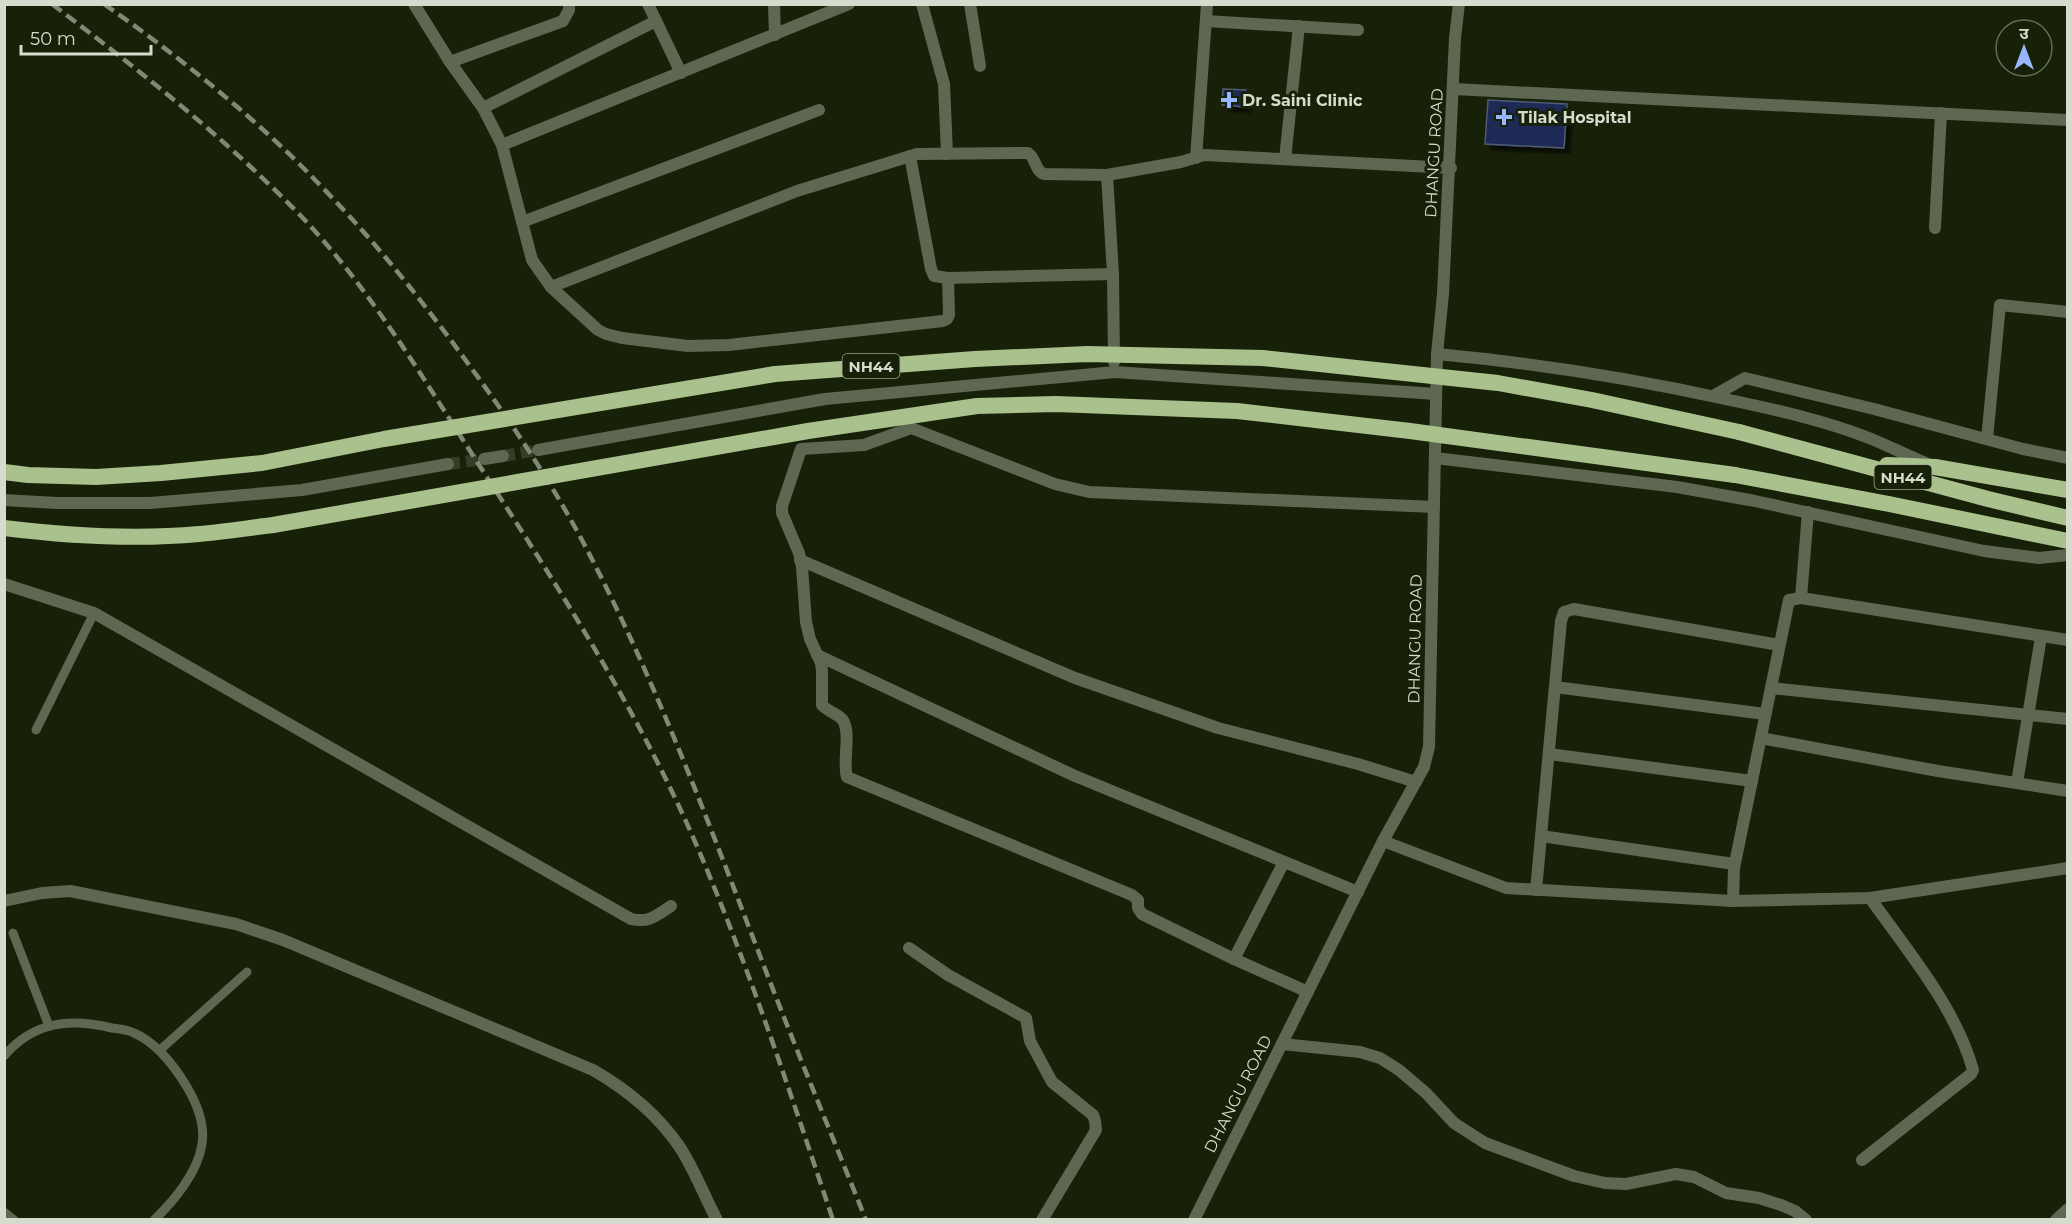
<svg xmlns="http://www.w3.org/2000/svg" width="2072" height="1224" font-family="Montserrat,'Noto Sans Devanagari',sans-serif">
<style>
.building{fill:#1b2a55;stroke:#4f5b75;stroke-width:1.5;filter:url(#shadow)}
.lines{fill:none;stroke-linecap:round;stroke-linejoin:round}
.minor-tunnel{stroke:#343d26;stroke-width:12;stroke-dasharray:12 6;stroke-linecap:butt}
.service{stroke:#5d6751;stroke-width:9}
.minor{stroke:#5d6751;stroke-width:12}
.tertiary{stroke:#5d6751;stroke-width:12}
.trunk{stroke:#aac18e;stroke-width:16}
.rail{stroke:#818976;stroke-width:4.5;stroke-dasharray:12 6;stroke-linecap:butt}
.trunk-bridge{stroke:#aac18e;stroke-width:16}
.poi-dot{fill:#97b6fd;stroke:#172108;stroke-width:2}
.labels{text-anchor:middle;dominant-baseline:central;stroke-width:6;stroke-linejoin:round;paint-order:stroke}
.shield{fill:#172108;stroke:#9ca492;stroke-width:1.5}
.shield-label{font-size:15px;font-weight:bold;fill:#d5dccd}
.poi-label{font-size:16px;font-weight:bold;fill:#d5dccd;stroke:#172108;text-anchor:start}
.street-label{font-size:16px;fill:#d5dccd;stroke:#172108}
</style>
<defs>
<filter id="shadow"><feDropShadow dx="5.5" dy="5.5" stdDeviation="1.5" flood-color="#0009"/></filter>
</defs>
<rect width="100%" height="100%" fill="#172108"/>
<g class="building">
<path d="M 1223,89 L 1246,90 L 1245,107 L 1222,105 Z"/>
<path d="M 1488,100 L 1567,104 L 1564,148 L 1485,144 Z"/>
</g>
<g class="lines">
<g class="minor-tunnel">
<path d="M 503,456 L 538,450"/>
<path d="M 448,464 L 484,459"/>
</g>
<g class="service">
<path d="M 36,730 L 94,613"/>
<path d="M 13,933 L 49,1026"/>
<path d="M 160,1050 L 247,972"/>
<path d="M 4,1056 C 34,1021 70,1018 112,1028 C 119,1029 128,1030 134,1033 C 157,1043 175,1067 187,1087 C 197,1104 205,1125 202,1144 C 198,1172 174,1201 154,1220"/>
<path d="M 4,1212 L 14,1220"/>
</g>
<g class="minor">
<path d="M 414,4 L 450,62 L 483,108 L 502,145 L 532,260 L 551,287 L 598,330 L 606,334 L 622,338 L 688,346 L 729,345 L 943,321 L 947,319 L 949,315 L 948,278"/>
<path d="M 648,4 L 681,73"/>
<path d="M 774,4 L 775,35"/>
<path d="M 922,4 L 944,84 L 947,154"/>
<path d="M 970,4 L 980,66"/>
<path d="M 1206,21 L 1358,30"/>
<path d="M 450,62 L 563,21 L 569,10 L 569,4"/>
<path d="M 1454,89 L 2068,120"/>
<path d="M 483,108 L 656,21"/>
<path d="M 502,145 L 849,4"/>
<path d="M 910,156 L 931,269 L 934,276 L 948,278 L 1113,274"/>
<path d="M 1196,158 L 1207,4"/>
<path d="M 1285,159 L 1299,26"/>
<path d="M 1107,175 L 1113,274 L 1114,362"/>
<path d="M 522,222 L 819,110"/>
<path d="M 1935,228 L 1941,113"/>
<path d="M 551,287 L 797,191 L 917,154 L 1028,153 C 1036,158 1035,171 1044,174 L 1107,175 L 1181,162 L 1204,155 L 1451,168"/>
<path d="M 1987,439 L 2000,305 L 2068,312"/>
<path d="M 538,450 L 825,399 L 1115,372 L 1436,394"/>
<path d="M 484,459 L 503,456"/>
<path d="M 4,500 L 57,503 L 150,503 L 302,490 L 448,464"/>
<path d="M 800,560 L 1075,678 L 1218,728 L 1358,764 L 1416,782"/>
<path d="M 4,584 L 94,613 L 631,919 C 649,923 656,916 671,906"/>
<path d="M 1801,598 L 1808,512"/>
<path d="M 817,655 L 1075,776 L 1358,892"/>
<path d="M 1555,687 L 1765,714"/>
<path d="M 1771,688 L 2068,719"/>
<path d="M 1761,738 L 1938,771 L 2068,791"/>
<path d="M 1549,754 L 1752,781"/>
<path d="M 2017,783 L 2041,637"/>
<path d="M 1541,836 L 1734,864"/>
<path d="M 1383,841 L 1506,888 L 1733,901 L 1870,898 L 2068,868"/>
<path d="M 1536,890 L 1561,621 L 1564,612 L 1574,609 L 1779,645"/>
<path d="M 4,901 L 42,893 L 70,891 L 236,924 L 283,940 L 593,1070 C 626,1089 657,1114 679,1146 C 694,1168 704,1196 717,1220"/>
<path d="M 1733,901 L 1734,868 L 1740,839 L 1789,600 L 1801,598 L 2068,640"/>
<path d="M 909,948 L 948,975 L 1026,1018 L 1030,1041 L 1052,1082 L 1093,1115 L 1095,1121 L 1096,1130 L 1042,1220"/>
<path d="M 1234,959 L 1284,862"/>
<path d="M 1308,992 L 1234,959 L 1142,914 L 1138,908 L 1138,900 L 1132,895 L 847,777 C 842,761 852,732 842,719 C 836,713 827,711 822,705 L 822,671 L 821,663 L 810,639 L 806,622 L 802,567 L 799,553 L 782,513 L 782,506 L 801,449 L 864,445 L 911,428 L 1055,484 L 1089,492 L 1434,507"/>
<path d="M 1282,1044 L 1360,1052 L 1380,1058 L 1399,1070 L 1426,1093 L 1454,1123 L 1485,1143 L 1574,1176 L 1605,1183 L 1626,1184 L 1676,1174 L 1694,1177 L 1726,1193 L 1759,1198 L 1781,1205 L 1795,1211 L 1806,1220"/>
<path d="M 1862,1160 L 1971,1074 L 1973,1070 C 1956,1008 1907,950 1870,898"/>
</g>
<g class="tertiary">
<path d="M 1437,354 C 1533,363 1630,378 1725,399 C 1773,409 1823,420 1869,438 C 1889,446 1908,456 1928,464"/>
<path d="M 1713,396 L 1745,378 L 1874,409 L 2023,449 L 2068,458"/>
<path d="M 1435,458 L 1677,487 L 1755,501 L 1984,551 L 2039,558 L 2068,555"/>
<path d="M 1194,1220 L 1383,841 L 1424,767 L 1429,747 L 1437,354 L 1443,294 L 1455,38 L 1459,4"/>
<path d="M 2056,1220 L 2068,1209"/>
</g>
<g class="trunk">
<path d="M 1739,432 L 1988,499 L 2068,518"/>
<path d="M 1887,465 L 1935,467 L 2068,490"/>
<path d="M 1735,475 L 1889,504 L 2068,541"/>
</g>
<g class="rail">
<path d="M 52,4 C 139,70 224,137 300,215 C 368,286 419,372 472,454 C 556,584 642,715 702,858 C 752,976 792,1098 833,1220"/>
<path d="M 104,4 C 177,55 257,119 318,183 C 375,241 425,304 472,369 C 513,425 551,482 583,542 C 654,676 707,819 762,961 C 795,1047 831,1133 866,1220"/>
</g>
<g class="trunk-bridge">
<path d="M 4,472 L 28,475 L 96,477 L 161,473 L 262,463 L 384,439 L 775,374 L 975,359 L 1087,354 L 1263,358 L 1498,383 L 1592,400 L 1739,432"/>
<path d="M 4,528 C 69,536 134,540 199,534 C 224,532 248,528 273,525 L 808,431 L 977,406 L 1056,404 L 1237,411 L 1410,431 L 1735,475"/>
</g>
</g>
<g class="poi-dot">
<path d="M1226 91h6v6h6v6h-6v6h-6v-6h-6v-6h6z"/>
<path d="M1501 108h6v6h6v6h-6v6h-6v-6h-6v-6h6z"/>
</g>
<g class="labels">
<g class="shield">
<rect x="842.5" y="354" width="57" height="24" rx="4.5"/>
<rect x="1874.5" y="465" width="57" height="24" rx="4.5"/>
</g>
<g class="shield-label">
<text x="871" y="366">NH44</text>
<text x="1903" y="477">NH44</text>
</g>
<g class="poi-label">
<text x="1242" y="100">Dr. Saini Clinic</text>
<text x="1518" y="117">Tilak Hospital</text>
</g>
<g class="street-label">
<text transform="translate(1434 153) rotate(-87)">DHANGU ROAD</text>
<text transform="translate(1415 639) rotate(-89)">DHANGU ROAD</text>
<text transform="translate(1238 1094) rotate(-63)">DHANGU ROAD</text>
</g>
</g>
<rect width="2072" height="1224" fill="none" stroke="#d5dccd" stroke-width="12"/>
<g transform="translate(2024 48)"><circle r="28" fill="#172108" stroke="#636c57" stroke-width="1.5"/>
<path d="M0-4.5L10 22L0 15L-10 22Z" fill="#97b6fd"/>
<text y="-9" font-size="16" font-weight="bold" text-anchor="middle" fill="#d5dccd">उ</text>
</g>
<path d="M21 45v9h130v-9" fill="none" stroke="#d5dccd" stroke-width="3"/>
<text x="30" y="45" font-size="18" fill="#d5dccd" stroke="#172108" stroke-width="4.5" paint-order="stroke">50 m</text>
</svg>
